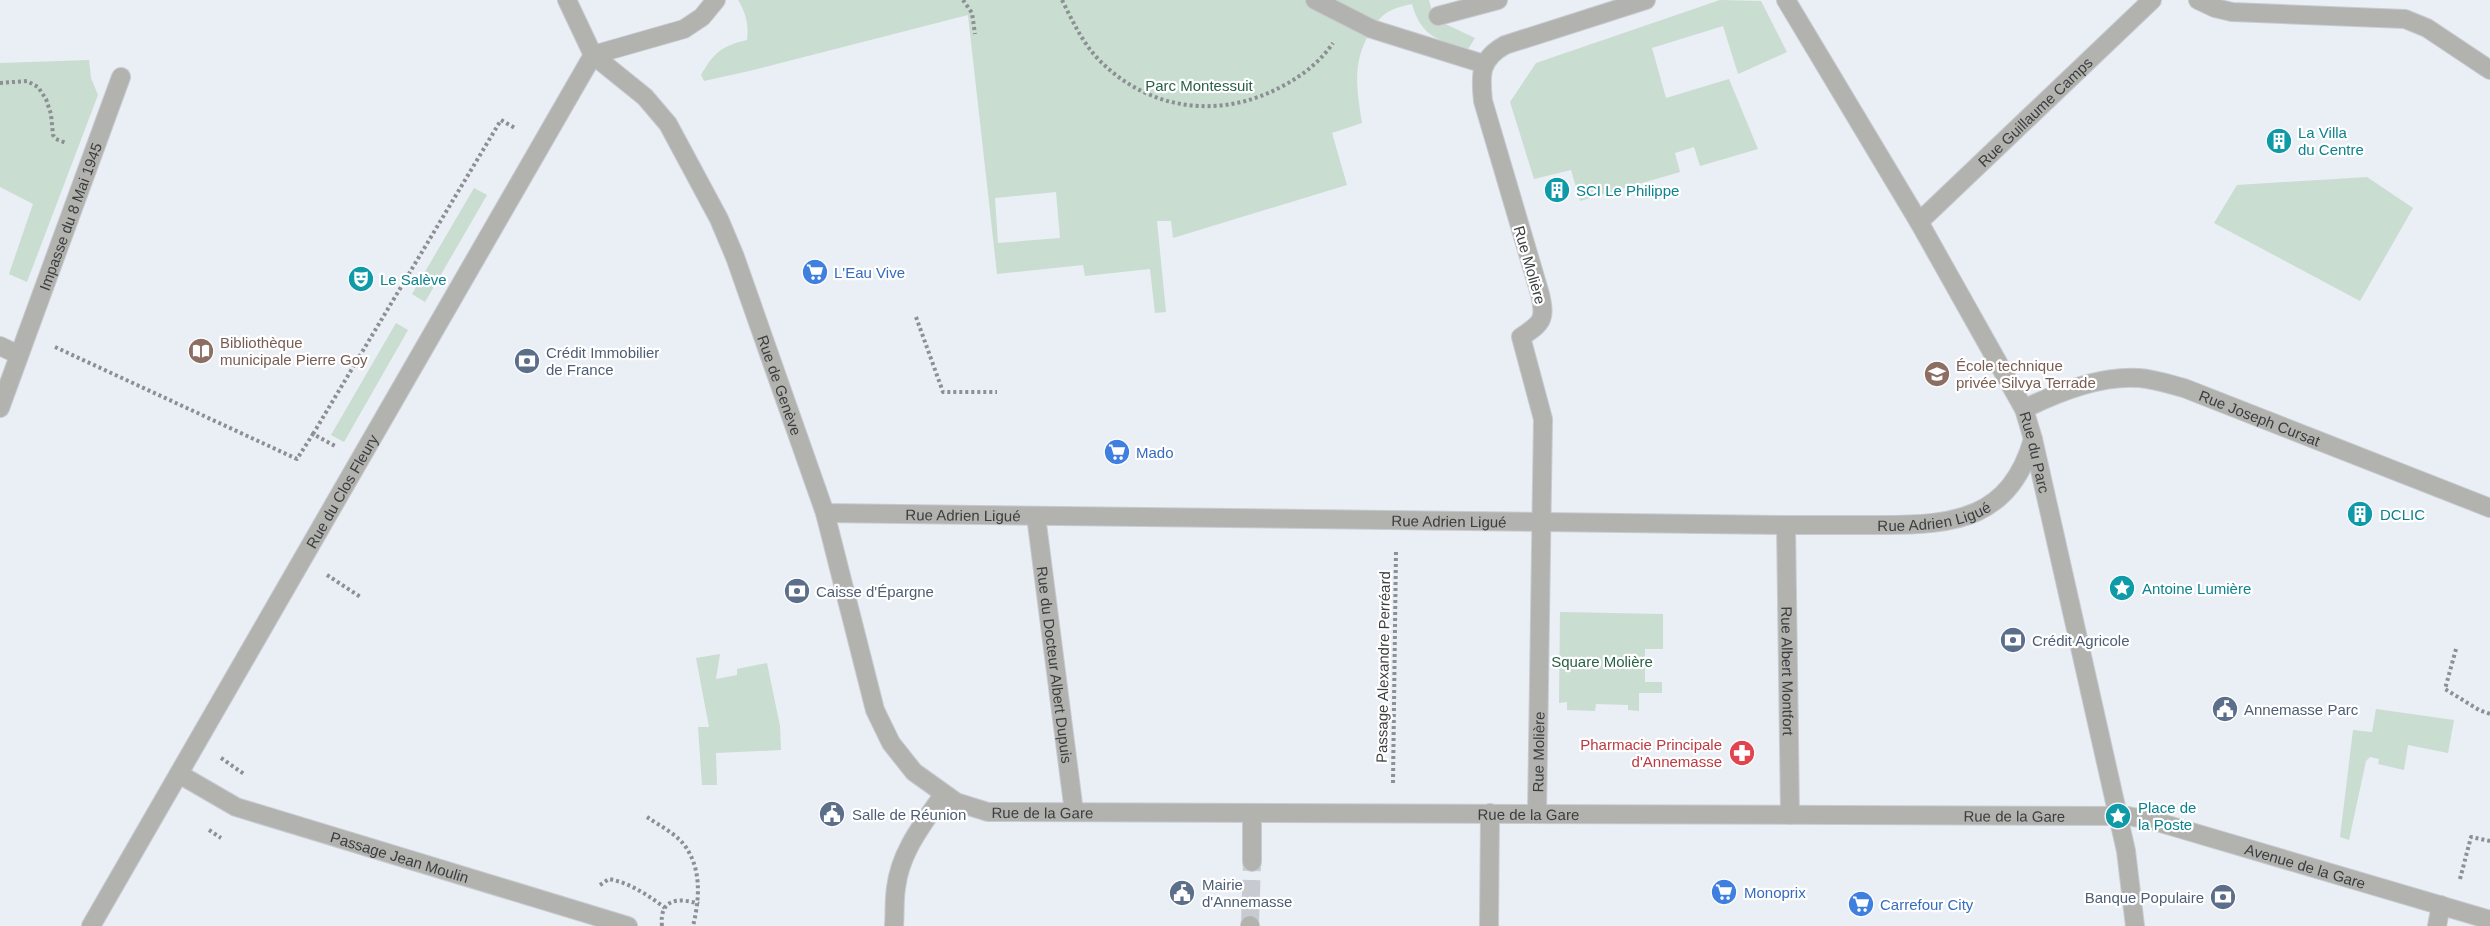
<svg xmlns="http://www.w3.org/2000/svg" width="2490" height="926" font-family="Helvetica,sans-serif">
<style>
.green{fill:#c9ddd0;fill-rule:evenodd}
.lines{fill:none;stroke-linecap:round;stroke-linejoin:round}
.minor-tunnel{stroke:#c7cbd1;stroke-width:18;stroke-dasharray:18 9;stroke-linecap:butt}
.minor-casing{stroke:#c7cbd1;stroke-width:20}
.path{stroke:#8c8f93;stroke-width:4;stroke-dasharray:3 3;stroke-linecap:butt}
.minor{stroke:#b2b2af;stroke-width:18}
.labels{text-anchor:middle;dominant-baseline:central;stroke-width:4.5;stroke-linejoin:round;paint-order:stroke}
.park-label{font-size:15px;fill:#2a6145;stroke:#fff}
.street-label{font-size:15px;fill:#3b3d3f;stroke:#fff}
.culture-label{font-size:15px;fill:#0d838f;stroke:#fff;text-anchor:start}
.shop-label{font-size:15px;fill:#366cbe;stroke:#fff;text-anchor:start}
.education-label{font-size:15px;fill:#785e54;stroke:#fff;text-anchor:start}
.service-label{font-size:15px;fill:#4e5e75;stroke:#fff;text-anchor:start}
.health-label{font-size:15px;fill:#be3a42;stroke:#fff;text-anchor:end}
</style>
<rect width="100%" height="100%" fill="#eaeef5"/>
<g class="green">
<path d="M 738,0 L 1429,0 L 1433,15 L 1441,22 L 1475,38 L 1467,51 C 1438,39 1421,37 1412,4 C 1403,6 1393,8 1385,14 C 1378,19 1372,28 1368,36 C 1352,65 1357,91 1362,123 L 1332,133 L 1347,185 L 1173,238 L 1171,221 L 1157,221 L 1166,312 L 1155,313 L 1150,269 L 1085,276 L 1083,265 L 997,274 L 968,15 L 749,71 L 704,81 L 701,75 C 714,53 721,46 747,40 C 749,25 746,13 738,0 ZM 1056,192 L 1060,238 L 998,243 L 995,198 Z"/>
<path d="M 1720,0 L 1761,1 L 1787,52 L 1738,74 L 1723,26 L 1652,48 L 1666,98 L 1729,79 L 1758,149 L 1700,166 L 1694,147 L 1675,153 L 1680,172 L 1580,201 L 1571,170 L 1534,179 L 1510,102 L 1536,63 Z"/>
<path d="M 89,60 L 91,78 L 98,95 L 27,282 L 9,274 L 33,204 L 0,187 L 0,63 Z"/>
<path d="M 2367,177 L 2413,208 L 2360,301 L 2214,223 L 2237,185 Z"/>
<path d="M 474,188 L 487,195 L 425,302 L 412,294 Z"/>
<path d="M 396,323 L 408,330 L 344,442 L 331,435 Z"/>
<path d="M 1560,612 L 1663,614 L 1663,649 L 1645,649 L 1645,682 L 1662,682 L 1662,693 L 1639,693 L 1639,711 L 1628,710 L 1628,705 L 1596,704 L 1595,711 L 1567,710 L 1567,702 L 1559,703 Z"/>
<path d="M 720,654 L 716,679 L 737,675 L 737,669 L 767,663 L 780,726 L 781,750 L 716,753 L 717,785 L 702,785 L 698,727 L 709,727 L 696,658 Z"/>
<path d="M 2376,709 L 2454,720 L 2448,753 L 2408,745 L 2404,770 L 2378,764 L 2379,759 L 2370,757 L 2366,761 L 2349,840 L 2340,837 L 2353,730 L 2372,732 Z"/>
</g>
<g class="lines">
<path class="minor-tunnel" d="M 1250,925 L 1252,862"/>
<g class="minor-casing">
<g id="minor">
<path id="s1" d="M 567,0 L 593,55 L 645,97 L 668,124 L 719,219 L 735,257 L 825,513 L 875,710 L 891,743 L 914,772 L 956,802 L 988,812 L 2128,816 L 2154,821 L 2490,920"/>
<path d="M 1315,0 L 1372,29 L 1484,64"/>
<path id="s2" d="M 1786,0 L 1919,222 L 2024,409 L 2033,439 L 2126,851 L 2135,926"/>
<path d="M 2198,0 L 2215,8 L 2232,12 L 2405,19 L 2427,28 L 2490,70"/>
<path d="M 1438,16 L 1498,0"/>
<path d="M 593,55 L 684,29 L 702,17 L 716,0"/>
<path id="s3" d="M 1919,222 L 2152,0"/>
<path d="M 0,346 L 19,355"/>
<path id="s4" d="M 0,408 L 121,77"/>
<path id="s5" d="M 2024,409 C 2058,392 2100,375 2139,378 C 2154,379 2169,384 2184,388 L 2490,508"/>
<path id="s6" d="M 825,513 L 1786,525 C 1818,525 1850,525 1882,525 C 1955,525 2010,519 2033,439"/>
<path id="s7" d="M 1036,516 L 1074,812"/>
<path id="s8" d="M 1786,525 L 1790,815"/>
<path id="s9" d="M 179,774 L 236,807 L 628,926"/>
<path id="s10" d="M 1537,814 L 1543,419 L 1521,337 C 1542,323 1546,320 1540,294 L 1483,101 C 1480,74 1480,59 1505,45 L 1646,0"/>
<path d="M 1252,862 L 1252,813"/>
<path d="M 1250,925 L 1250,926"/>
<path id="s11" d="M 91,926 L 593,55"/>
<path d="M 894,926 C 895,913 894,900 896,888 C 900,852 923,824 943,795"/>
<path d="M 1489,926 L 1490,813"/>
<path d="M 2437,926 L 2441,905"/>
</g>
</g>
<g class="path">
<path d="M 963,0 L 972,13 L 975,34"/>
<path d="M 1062,0 C 1073,22 1083,44 1101,62 C 1151,111 1220,119 1281,87 C 1302,76 1320,62 1333,43"/>
<path d="M 0,83 L 27,81 L 38,87 L 46,99 L 51,114 L 53,135 L 56,139 L 66,143"/>
<path d="M 916,317 L 943,392 L 997,392"/>
<path d="M 55,347 L 297,459 L 313,434 L 335,446"/>
<path d="M 313,434 L 501,120 L 515,128"/>
<path d="M 327,575 L 362,598"/>
<path d="M 2456,649 L 2445,689 L 2479,710 L 2490,714"/>
<path d="M 221,758 L 244,774"/>
<path d="M 1393,783 L 1396,550"/>
<path d="M 647,817 C 660,826 679,835 687,849 C 702,872 699,902 693,926"/>
<path d="M 209,830 L 221,838"/>
<path d="M 2460,879 L 2471,837 L 2490,841"/>
<path d="M 600,885 L 609,879 C 630,883 648,895 665,908"/>
<path d="M 662,926 C 659,899 678,897 699,904"/>
</g>
<use href="#minor" class="minor"/>
</g>
<defs>
<g id="building-disc" transform="scale(1.35)"><circle r="9.5" fill="#0f9aa8" stroke="#fff"/><path d="M-4-6H4V6H1V3H-1V6H-4ZM-2.5-4.3h1.7v1.8h-1.7ZM.8-4.3h1.7v1.8H.8ZM-2.5-1h1.7V.8h-1.7ZM.8-1h1.7V.8H.8Z" fill="#fff"/></g>
<g id="supermarket-disc" transform="scale(1.35)"><circle r="9.5" fill="#3f7fe0" stroke="#fff"/><path d="M-6-5.5h2.5l.6 2H6L4.5 2H-2.5L-4.4-4H-6ZM-1.5 3.2a1.3 1.3 0 1 0 .1 0ZM3 3.2a1.3 1.3 0 1 0 .1 0Z" fill="#fff"/></g>
<g id="theatre-disc" transform="scale(1.35)"><circle r="9.5" fill="#0f9aa8" stroke="#fff"/><path d="M-5-5.5Q0-4 5-5.5V0Q5 5 0 6Q-5 5-5 0ZM-3.3-2.5H-1v1.5H-3.3ZM1-2.5H3.3v1.5H1ZM-2.8 1Q0 5.5 2.8 1Z" fill="#fff"/></g>
<g id="library-disc" transform="scale(1.35)"><circle r="9.5" fill="#8d6e63" stroke="#fff"/><path d="M-6-4Q-3-5.5-.7-3.5V5Q-3 3-6 4ZM6-4Q3-5.5 .7-3.5V5Q3 3 6 4Z" fill="#fff"/></g>
<g id="bank-disc" transform="scale(1.35)"><circle r="9.5" fill="#5c6f8a" stroke="#fff"/><path d="M-6-4H6V4H-6ZM0-2.3a2.3 2.3 0 1 0 0 4.6a2.3 2.3 0 1 0 0-4.6Z" fill="#fff"/></g>
<g id="school-disc" transform="scale(1.35)"><circle r="9.5" fill="#8d6e63" stroke="#fff"/><path d="M0-5L7-2L0 1L-7-2ZM-4 1L0 2.5L4 1V4Q0 6-4 4Z" fill="#fff"/></g>
<g id="sight-disc" transform="scale(1.35)"><circle r="9.5" fill="#0f9aa8" stroke="#fff"/><path d="M0-6L1.8-2.2L6-1.7L2.9 1.2L3.7 5.4L0 3.3L-3.7 5.4L-2.9 1.2L-6-1.7L-1.8-2.2Z" fill="#fff"/></g>
<g id="civic-disc" transform="scale(1.35)"><circle r="9.5" fill="#5c6f8a" stroke="#fff"/><path d="M-.6-6.5H3V-4.5H.6V-3L4-1V1h2V6H-6V1h2V-1L-.6-3ZM-1.2 2.5V6h2.4V2.5Z" fill="#fff"/></g>
<g id="pharmacy-disc" transform="scale(1.35)"><circle r="9.5" fill="#e0444e" stroke="#fff"/><path d="M-2-6h4v4h4v4h-4v4h-4v-4h-4v-4h4Z" fill="#fff"/></g>
</defs>
<g fill-rule="evenodd">
<use href="#building-disc" x="2279" y="141"/>
<use href="#building-disc" x="1557" y="190"/>
<use href="#supermarket-disc" x="815" y="272"/>
<use href="#theatre-disc" x="361" y="279"/>
<use href="#library-disc" x="201" y="351"/>
<use href="#bank-disc" x="527" y="361"/>
<use href="#school-disc" x="1937" y="374"/>
<use href="#supermarket-disc" x="1117" y="452"/>
<use href="#building-disc" x="2360" y="514"/>
<use href="#sight-disc" x="2122" y="588"/>
<use href="#bank-disc" x="797" y="591"/>
<use href="#bank-disc" x="2013" y="640"/>
<use href="#civic-disc" x="2225" y="709"/>
<use href="#pharmacy-disc" x="1742" y="753"/>
<use href="#civic-disc" x="832" y="814"/>
<use href="#sight-disc" x="2118" y="816"/>
<use href="#supermarket-disc" x="1724" y="892"/>
<use href="#civic-disc" x="1182" y="893"/>
<use href="#bank-disc" x="2223" y="897"/>
<use href="#supermarket-disc" x="1861" y="904"/>
</g>
<g class="labels">
<g class="park-label">
<text x="1199" y="85">Parc Montessuit</text>
<text x="1602" y="661">Square Molière</text>
</g>
<g class="street-label">
<text stroke="none"><textPath href="#s3" startOffset="160">Rue Guillaume Camps</textPath></text>
<text stroke="none"><textPath href="#s4" startOffset="204">Impasse du 8 Mai 1945</textPath></text>
<text transform="translate(1530 265) rotate(74)">Rue Molière</text>
<text stroke="none"><textPath href="#s1" startOffset="448">Rue de Genève</textPath></text>
<text stroke="none"><textPath href="#s5" startOffset="248">Rue Joseph Cursat</textPath></text>
<text stroke="none"><textPath href="#s2" startOffset="518">Rue du Parc</textPath></text>
<text stroke="none"><textPath href="#s11" startOffset="502">Rue du Clos Fleury</textPath></text>
<text stroke="none"><textPath href="#s6" startOffset="1110">Rue Adrien Ligué</textPath></text>
<text stroke="none"><textPath href="#s6" startOffset="138">Rue Adrien Ligué</textPath></text>
<text stroke="none"><textPath href="#s6" startOffset="624">Rue Adrien Ligué</textPath></text>
<text stroke="none"><textPath href="#s7" startOffset="150">Rue du Docteur Albert Dupuis</textPath></text>
<text transform="translate(1383 667) rotate(-89)">Passage Alexandre Perréard</text>
<text stroke="none"><textPath href="#s8" startOffset="146">Rue Albert Montfort</textPath></text>
<text stroke="none"><textPath href="#s10" startOffset="62">Rue Molière</textPath></text>
<text stroke="none"><textPath href="#s1" startOffset="1000">Rue de la Gare</textPath></text>
<text stroke="none"><textPath href="#s1" startOffset="1486">Rue de la Gare</textPath></text>
<text stroke="none"><textPath href="#s1" startOffset="1972">Rue de la Gare</textPath></text>
<text stroke="none"><textPath href="#s9" startOffset="237">Passage Jean Moulin</textPath></text>
<text stroke="none"><textPath href="#s1" startOffset="2270">Avenue de la Gare</textPath></text>
</g>
<g class="culture-label">
<text x="2298" y="132">La Villa<tspan x="2298" dy="17">du Centre</tspan></text>
<text x="1576" y="190">SCI Le Philippe</text>
<text x="380" y="279">Le Salève</text>
<text x="2380" y="514">DCLIC</text>
<text x="2142" y="588">Antoine Lumière</text>
<text x="2138" y="807">Place de<tspan x="2138" dy="17">la Poste</tspan></text>
</g>
<g class="shop-label">
<text x="834" y="272">L'Eau Vive</text>
<text x="1136" y="452">Mado</text>
<text x="1744" y="892">Monoprix</text>
<text x="1880" y="904">Carrefour City</text>
</g>
<g class="education-label">
<text x="220" y="342">Bibliothèque<tspan x="220" dy="17">municipale Pierre Goy</tspan></text>
<text x="1956" y="365">École technique<tspan x="1956" dy="17">privée Silvya Terrade</tspan></text>
</g>
<g class="service-label">
<text x="546" y="352">Crédit Immobilier<tspan x="546" dy="17">de France</tspan></text>
<text x="816" y="591">Caisse d'Épargne</text>
<text x="2032" y="640">Crédit Agricole</text>
<text x="2244" y="709">Annemasse Parc</text>
<text x="852" y="814">Salle de Réunion</text>
<text x="1202" y="884">Mairie<tspan x="1202" dy="17">d'Annemasse</tspan></text>
<text x="2204" y="897" text-anchor="end">Banque Populaire</text>
</g>
<g class="health-label">
<text x="1722" y="744">Pharmacie Principale<tspan x="1722" dy="17">d'Annemasse</tspan></text>
</g>
</g>
</svg>
